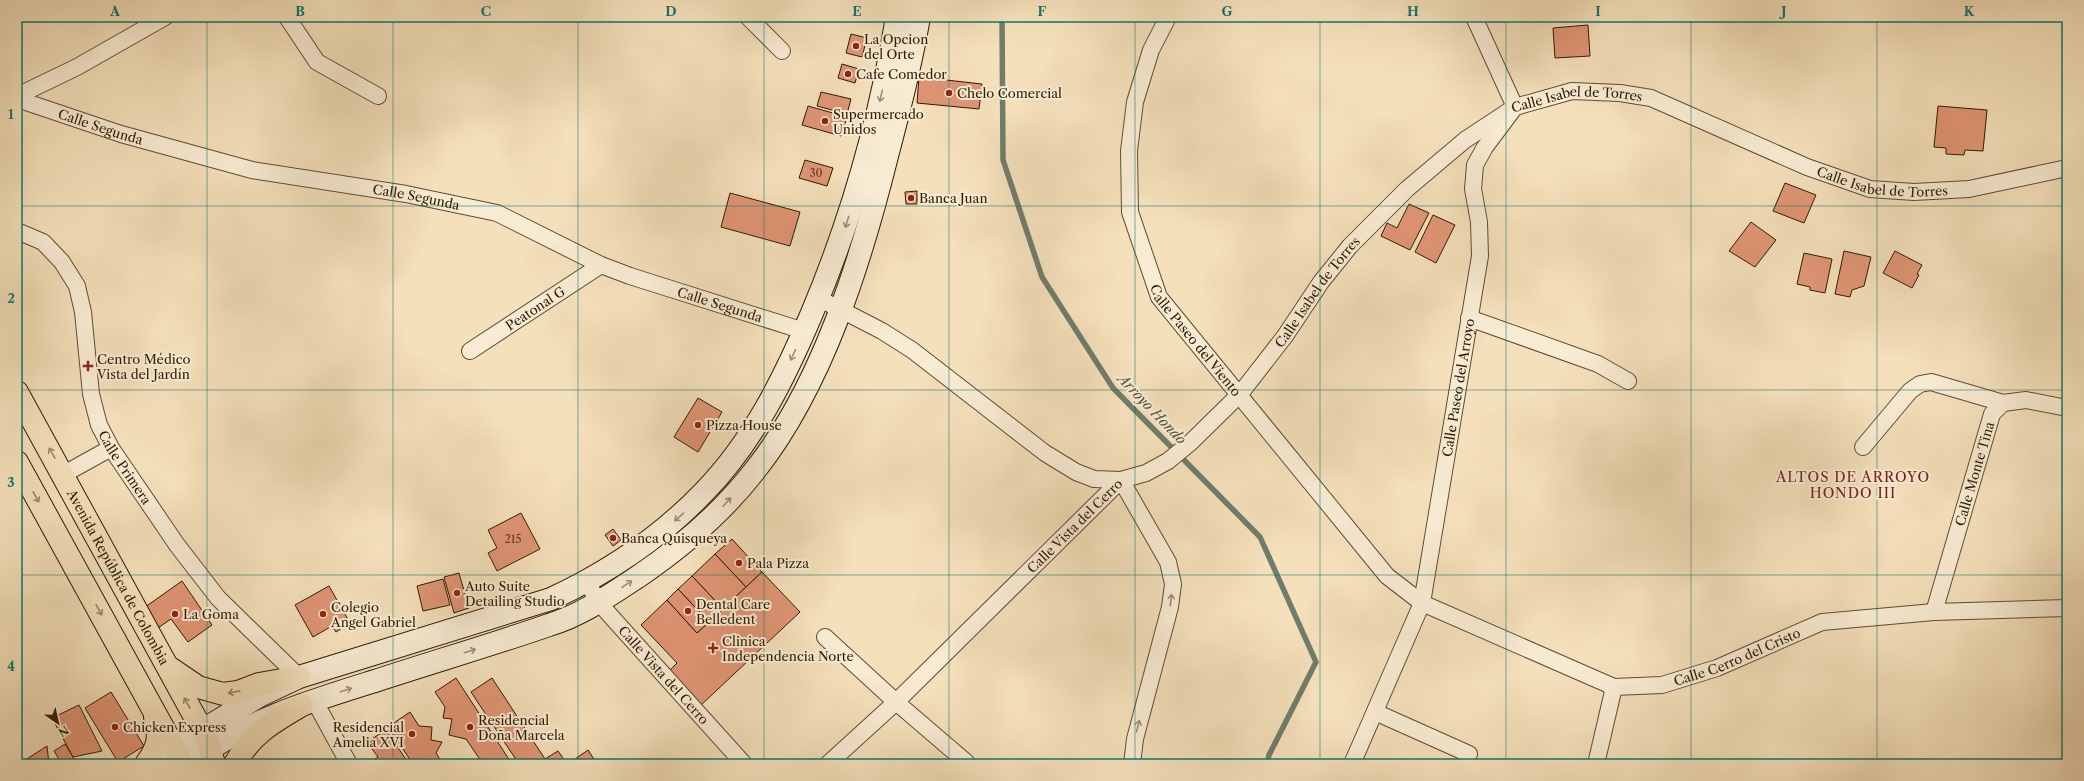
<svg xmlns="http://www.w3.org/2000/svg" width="2084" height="781" font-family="'Libre Caslon Text',serif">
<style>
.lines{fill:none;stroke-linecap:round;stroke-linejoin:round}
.stream{stroke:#707d6b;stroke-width:5.5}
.building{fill:#e09574;stroke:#2d1c03}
.street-casing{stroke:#5f4d31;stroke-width:18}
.secondary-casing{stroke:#2d1c03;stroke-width:24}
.primary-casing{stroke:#2d1c03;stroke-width:24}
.street{stroke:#f8ebd3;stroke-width:16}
.secondary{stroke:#f8ebd3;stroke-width:22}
.primary{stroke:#f4e0bb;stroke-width:22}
.oneway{stroke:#9d8e75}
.oneway2{stroke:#9a8868}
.grid{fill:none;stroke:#0f766e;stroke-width:1;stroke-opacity:0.55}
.poi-dot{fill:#8f2418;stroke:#f8ebd3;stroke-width:1.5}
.labels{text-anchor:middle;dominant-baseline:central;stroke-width:4;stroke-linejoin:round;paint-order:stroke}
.number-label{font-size:11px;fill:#5a3a1f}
.poi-label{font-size:13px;fill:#2d1c03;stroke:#f8ebd3;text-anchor:start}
.street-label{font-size:13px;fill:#2d1c03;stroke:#f8ebd3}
.water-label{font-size:14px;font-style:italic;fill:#545440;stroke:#f8ebd3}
.neighbourhood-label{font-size:14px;letter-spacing:1px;fill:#7a1f14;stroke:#f8ebd3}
.neatline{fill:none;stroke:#0f766e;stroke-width:1.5}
.grid-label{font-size:13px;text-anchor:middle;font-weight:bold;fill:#0f766e}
</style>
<rect width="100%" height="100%" fill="#f4e0bb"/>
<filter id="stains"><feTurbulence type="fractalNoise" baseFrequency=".005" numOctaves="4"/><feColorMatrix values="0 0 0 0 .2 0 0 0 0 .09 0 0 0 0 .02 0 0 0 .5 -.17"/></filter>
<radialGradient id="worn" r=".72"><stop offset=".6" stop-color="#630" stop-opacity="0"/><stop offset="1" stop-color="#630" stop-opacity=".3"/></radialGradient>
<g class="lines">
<path class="stream" d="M 1002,17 L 1003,160 L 1042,277 L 1113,388 L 1260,537 L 1316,662 L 1269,755 L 1267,764"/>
</g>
<g class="building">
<path d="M 1588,25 L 1590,56 L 1555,58 L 1553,28 Z"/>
<path d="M 851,34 L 867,38 L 862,57 L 846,53 Z"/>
<path d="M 842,64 L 859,69 L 855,83 L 838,78 Z"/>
<path d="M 919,77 L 982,84 L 979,109 L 917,103 Z"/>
<path d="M 821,92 L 851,99 L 847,114 L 817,106 Z"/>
<path d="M 808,106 L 847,117 L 841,136 L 802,125 Z"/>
<path d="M 1938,106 L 1987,110 L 1983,151 L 1965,150 L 1964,155 L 1946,154 L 1946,148 L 1934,147 Z"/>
<path d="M 805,160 L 833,168 L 827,186 L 799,178 Z"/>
<path d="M 1785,183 L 1816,195 L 1804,223 L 1773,211 Z"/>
<path d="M 917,191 L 917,204 L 906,204 L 905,192 Z"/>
<path d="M 730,193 L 800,212 L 790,246 L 721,227 Z"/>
<path d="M 1409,204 L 1429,213 L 1410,250 L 1381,236 L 1387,223 L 1397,228 Z"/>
<path d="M 1433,215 L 1455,225 L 1436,263 L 1415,252 Z"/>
<path d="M 1751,222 L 1776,240 L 1755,267 L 1729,251 Z"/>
<path d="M 1844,251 L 1871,257 L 1864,286 L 1852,290 L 1850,297 L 1835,294 Z"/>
<path d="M 1895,251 L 1922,265 L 1917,274 L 1919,275 L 1912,288 L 1883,273 Z"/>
<path d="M 1804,253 L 1832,259 L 1825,293 L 1810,290 L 1810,287 L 1797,284 Z"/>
<path d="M 698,398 L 722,412 L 698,452 L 674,437 Z"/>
<path d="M 521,513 L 540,549 L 497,571 L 488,553 L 497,548 L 488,530 Z"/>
<path d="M 613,529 L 621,540 L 613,546 L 605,535 Z"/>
<path d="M 732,539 L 762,572 L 746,587 L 715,554 Z"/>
<path d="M 715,554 L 746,587 L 723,609 L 692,576 Z"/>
<path d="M 762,572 L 800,612 L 700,706 L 668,672 L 677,663 L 641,625 L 667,600 L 697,633 Z"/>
<path d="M 459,573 L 469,608 L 454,613 L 444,577 Z"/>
<path d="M 692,576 L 723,609 L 709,622 L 678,589 Z"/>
<path d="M 443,579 L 450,605 L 423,611 L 417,586 Z"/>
<path d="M 182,581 L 212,625 L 188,642 L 171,619 L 155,630 L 141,610 Z"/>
<path d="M 329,586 L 350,623 L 336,632 L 332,626 L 313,637 L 295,605 Z"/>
<path d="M 678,589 L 709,622 L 697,633 L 667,600 Z"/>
<path d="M 456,678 L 512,764 L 480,764 L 481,761 L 466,739 L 449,735 L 452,719 L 443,718 L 445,707 L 435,692 Z"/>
<path d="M 492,678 L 545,759 L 558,751 L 567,764 L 519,764 L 471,692 Z"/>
<path d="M 111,692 L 144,746 L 118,762 L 85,708 Z"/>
<path d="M 79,705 L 102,751 L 73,757 L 52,718 Z"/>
<path d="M 410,712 L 419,726 L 432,727 L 431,740 L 442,742 L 436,753 L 443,764 L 413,764 L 388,727 Z"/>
<path d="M 386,730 L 409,764 L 369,763 L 378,757 L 367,742 Z"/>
<path d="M 65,744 L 73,757 L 77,764 L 62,764 L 54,751 Z"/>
<path d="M 47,746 L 49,764 L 19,764 Z"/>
<path d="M 588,750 L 597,764 L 568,764 Z"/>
</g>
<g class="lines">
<g class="street-casing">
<g id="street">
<path d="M 287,17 L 317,62 L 378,96"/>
<path d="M 748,17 L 782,51"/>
<path id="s1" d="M 1168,17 L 1151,50 L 1135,102 L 1129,151 L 1130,212 L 1159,297 L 1387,576 L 1422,603 L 1614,687 L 1662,685 L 1717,668 L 1822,622 L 1934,612 L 2067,608"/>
<path d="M 17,96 L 77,67 L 165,17"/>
<path id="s2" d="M 17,99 L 121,134 L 252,170 L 406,194 L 497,213 L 601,265 L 630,276 L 804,331"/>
<path id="s3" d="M 17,231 L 43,242 L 62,262 L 77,286 L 83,312 L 91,394 L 99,425 L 111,448 L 177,545 L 218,598 L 299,677"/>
<path id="s4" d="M 818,298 L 882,331 L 912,350 L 1045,453 L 1076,472 L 1094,479 L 1121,480 L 1146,473 L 1168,461 L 1190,443 L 1240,394 L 1285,336 L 1321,282 L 1350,246 L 1407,189 L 1465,140 L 1515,107 L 1572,91 L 1620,93 L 1651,98 L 1807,167 L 1870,189 L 1914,192 L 1969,189 L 2067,168"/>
<path d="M 1469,318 L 1598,364 L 1628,381"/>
<path id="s5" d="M 470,351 L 601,265"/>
<path d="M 1863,447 L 1910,391 L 1920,384 L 1931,382 L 2003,403"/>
<path d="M 64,474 L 111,448"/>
<path d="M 1121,480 L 1168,562 L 1173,584 L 1170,607 L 1135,739 L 1132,764"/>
<path id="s6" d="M 587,582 L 599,603 L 744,764"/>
<path id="s7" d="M 1934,612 L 1992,414 L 2003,403 L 2026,400 L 2067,408"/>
<path d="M 825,637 L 896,702 L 966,762"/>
<path d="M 314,700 L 349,764"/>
<path d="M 1375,712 L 1469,754"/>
<path id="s8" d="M 828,764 L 896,702 L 1121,480"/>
<path id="s9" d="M 1352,764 L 1422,603 L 1480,256 L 1479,222 L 1473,189 L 1475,165 L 1485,147 L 1515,107 L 1474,17"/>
<path d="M 1596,764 L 1614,687"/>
</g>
</g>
<g class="secondary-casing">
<g id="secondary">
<path d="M 153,764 L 175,747 L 259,696 L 299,677 L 551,599 C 609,572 659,539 704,492 C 753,442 785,377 812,313 C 852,218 880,119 897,17"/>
<path d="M 189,764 C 243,721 311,701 375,681 C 433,662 491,645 549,625 C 582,615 610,595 639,576 C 683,546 723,512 756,469 C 823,384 861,260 887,156 C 899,110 911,64 919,17"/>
</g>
</g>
<g class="primary-casing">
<g id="primary">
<path id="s10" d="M 17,392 L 208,741 L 214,764"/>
<path d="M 17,462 L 183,764"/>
<path d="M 170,668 L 198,687 L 223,694 L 238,692 L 259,684 L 299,677"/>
<path d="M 146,764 C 159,746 160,738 155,717"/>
<path d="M 235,764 C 251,734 273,722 302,705"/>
</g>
</g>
<use href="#street" class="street"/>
<use href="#secondary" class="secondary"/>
<use href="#primary" class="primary"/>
</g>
<defs><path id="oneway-shaft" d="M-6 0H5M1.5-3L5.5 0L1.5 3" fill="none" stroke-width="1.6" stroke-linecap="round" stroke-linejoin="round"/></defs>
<g class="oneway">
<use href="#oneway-shaft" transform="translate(881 96) rotate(103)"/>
<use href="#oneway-shaft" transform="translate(847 222) rotate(107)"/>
<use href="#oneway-shaft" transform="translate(793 355) rotate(115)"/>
<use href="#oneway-shaft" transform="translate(727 502) rotate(-48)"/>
<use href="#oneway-shaft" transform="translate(679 517) rotate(139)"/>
<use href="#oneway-shaft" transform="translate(627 584) rotate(-34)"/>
<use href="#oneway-shaft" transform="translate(1171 600) rotate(-83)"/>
<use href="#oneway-shaft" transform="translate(470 651) rotate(-18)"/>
<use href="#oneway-shaft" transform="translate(346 690) rotate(-18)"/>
<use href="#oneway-shaft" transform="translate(1138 726) rotate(-76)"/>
</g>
<g class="oneway2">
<use href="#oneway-shaft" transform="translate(52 453) rotate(-120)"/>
<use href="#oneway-shaft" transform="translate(36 497) rotate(61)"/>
<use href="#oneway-shaft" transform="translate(99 610) rotate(61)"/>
<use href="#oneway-shaft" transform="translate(234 692) rotate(169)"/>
<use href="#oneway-shaft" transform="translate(187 703) rotate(-119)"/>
</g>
<path class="grid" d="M 207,17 L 207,764M 393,17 L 393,764M 578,17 L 578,764M 764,17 L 764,764M 949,17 L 949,764M 1135,17 L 1135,764M 1320,17 L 1320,764M 1506,17 L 1506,764M 1691,17 L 1691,764M 1877,17 L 1877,764M 17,206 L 2067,206M 17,390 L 2067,390M 17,575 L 2067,575"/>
<g class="poi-dot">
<circle cx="856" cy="46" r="4"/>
<circle cx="848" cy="74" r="4"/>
<circle cx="949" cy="93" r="4"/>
<circle cx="825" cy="121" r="4"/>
<circle cx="911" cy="198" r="4"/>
<path d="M86 360h4v4h4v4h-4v4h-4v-4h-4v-4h4z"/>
<circle cx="698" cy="425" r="4"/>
<circle cx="613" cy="538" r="4"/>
<circle cx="739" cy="563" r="4"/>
<circle cx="457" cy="593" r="4"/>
<circle cx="688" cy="611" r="4"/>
<circle cx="175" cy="614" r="4"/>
<circle cx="323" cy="614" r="4"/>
<path d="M711 642h4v4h4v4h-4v4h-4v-4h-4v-4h4z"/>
<circle cx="115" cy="727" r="4"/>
<circle cx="470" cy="727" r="4"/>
<circle cx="412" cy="734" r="4"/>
</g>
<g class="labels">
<g class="number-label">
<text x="816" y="173">30</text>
<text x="513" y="539">215</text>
</g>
<g class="poi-label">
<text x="864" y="39">La Opcion<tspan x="864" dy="15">del Orte</tspan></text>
<text x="856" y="74">Cafe Comedor</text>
<text x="957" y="93">Chelo Comercial</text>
<text x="833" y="114">Supermercado<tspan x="833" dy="15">Unidos</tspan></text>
<text x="919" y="198">Banca Juan</text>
<text x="97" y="359">Centro Médico<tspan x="97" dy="15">Vista del Jardín</tspan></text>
<text x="706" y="425">Pizza House</text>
<text x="621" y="538">Banca Quisqueya</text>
<text x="747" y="563">Pala Pizza</text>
<text x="465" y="586">Auto Suite<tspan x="465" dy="15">Detailing Studio</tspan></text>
<text x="696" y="604">Dental Care<tspan x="696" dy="15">Belledent</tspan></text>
<text x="331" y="607">Colegio<tspan x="331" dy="15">Angel Gabriel</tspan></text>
<text x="183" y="614">La Goma</text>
<text x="722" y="641">Clinica<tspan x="722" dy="15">Independencia Norte</tspan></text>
<text x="478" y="720">Residencial<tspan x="478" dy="15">Doña Marcela</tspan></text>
<text x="123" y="727">Chicken Express</text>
<text x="404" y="727" text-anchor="end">Residencial<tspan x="404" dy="15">Amelia XVI</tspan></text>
</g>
<g class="street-label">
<text stroke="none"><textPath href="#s4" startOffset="972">Calle Isabel de Torres</textPath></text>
<text stroke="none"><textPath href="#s2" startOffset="88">Calle Segunda</textPath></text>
<text stroke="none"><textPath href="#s4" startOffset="1296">Calle Isabel de Torres</textPath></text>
<text stroke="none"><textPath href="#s2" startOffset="412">Calle Segunda</textPath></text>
<text stroke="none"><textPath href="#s4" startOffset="636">Calle Isabel de Torres</textPath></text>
<text stroke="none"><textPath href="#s2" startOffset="736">Calle Segunda</textPath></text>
<text stroke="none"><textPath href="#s5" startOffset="78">Peatonal G</textPath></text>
<text stroke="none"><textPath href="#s1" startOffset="348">Calle Paseo del Viento</textPath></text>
<text stroke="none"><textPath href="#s9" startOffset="394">Calle Paseo del Arroyo</textPath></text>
<text stroke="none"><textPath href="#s3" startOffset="275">Calle Primera</textPath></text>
<text stroke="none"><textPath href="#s7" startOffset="144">Calle Monte Tina</textPath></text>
<text stroke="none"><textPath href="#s8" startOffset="343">Calle Vista del Cerro</textPath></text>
<text stroke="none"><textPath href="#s10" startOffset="211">Avenida República de Colombia</textPath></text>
<text stroke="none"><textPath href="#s1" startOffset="1034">Calle Cerro del Cristo</textPath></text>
<text stroke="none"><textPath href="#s6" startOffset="121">Calle Vista del Cerro</textPath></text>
</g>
<g class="water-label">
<text transform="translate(1152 409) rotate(46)">Arroyo Hondo</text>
</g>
<g class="neighbourhood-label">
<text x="1853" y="477">ALTOS DE ARROYO<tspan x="1853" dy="16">HONDO III</tspan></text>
</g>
</g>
<rect width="2084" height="781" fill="none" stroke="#f4e0bb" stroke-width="44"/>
<g transform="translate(58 723) rotate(146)" stroke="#f8ebd3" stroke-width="3" paint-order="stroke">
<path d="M0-3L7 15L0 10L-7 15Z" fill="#2d1c03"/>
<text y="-6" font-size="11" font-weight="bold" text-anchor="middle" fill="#2d1c03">N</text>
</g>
<rect x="22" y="22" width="2040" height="737" class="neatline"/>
<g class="grid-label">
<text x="115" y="16">A</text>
<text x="300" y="16">B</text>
<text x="486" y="16">C</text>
<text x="671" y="16">D</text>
<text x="857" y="16">E</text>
<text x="1042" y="16">F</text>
<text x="1227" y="16">G</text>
<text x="1413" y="16">H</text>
<text x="1598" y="16">I</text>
<text x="1784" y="16">J</text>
<text x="1969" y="16">K</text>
<text x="11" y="119">1</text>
<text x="11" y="303">2</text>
<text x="11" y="487">3</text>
<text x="11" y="671">4</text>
</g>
<rect width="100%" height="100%" filter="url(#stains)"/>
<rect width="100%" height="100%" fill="url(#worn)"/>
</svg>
